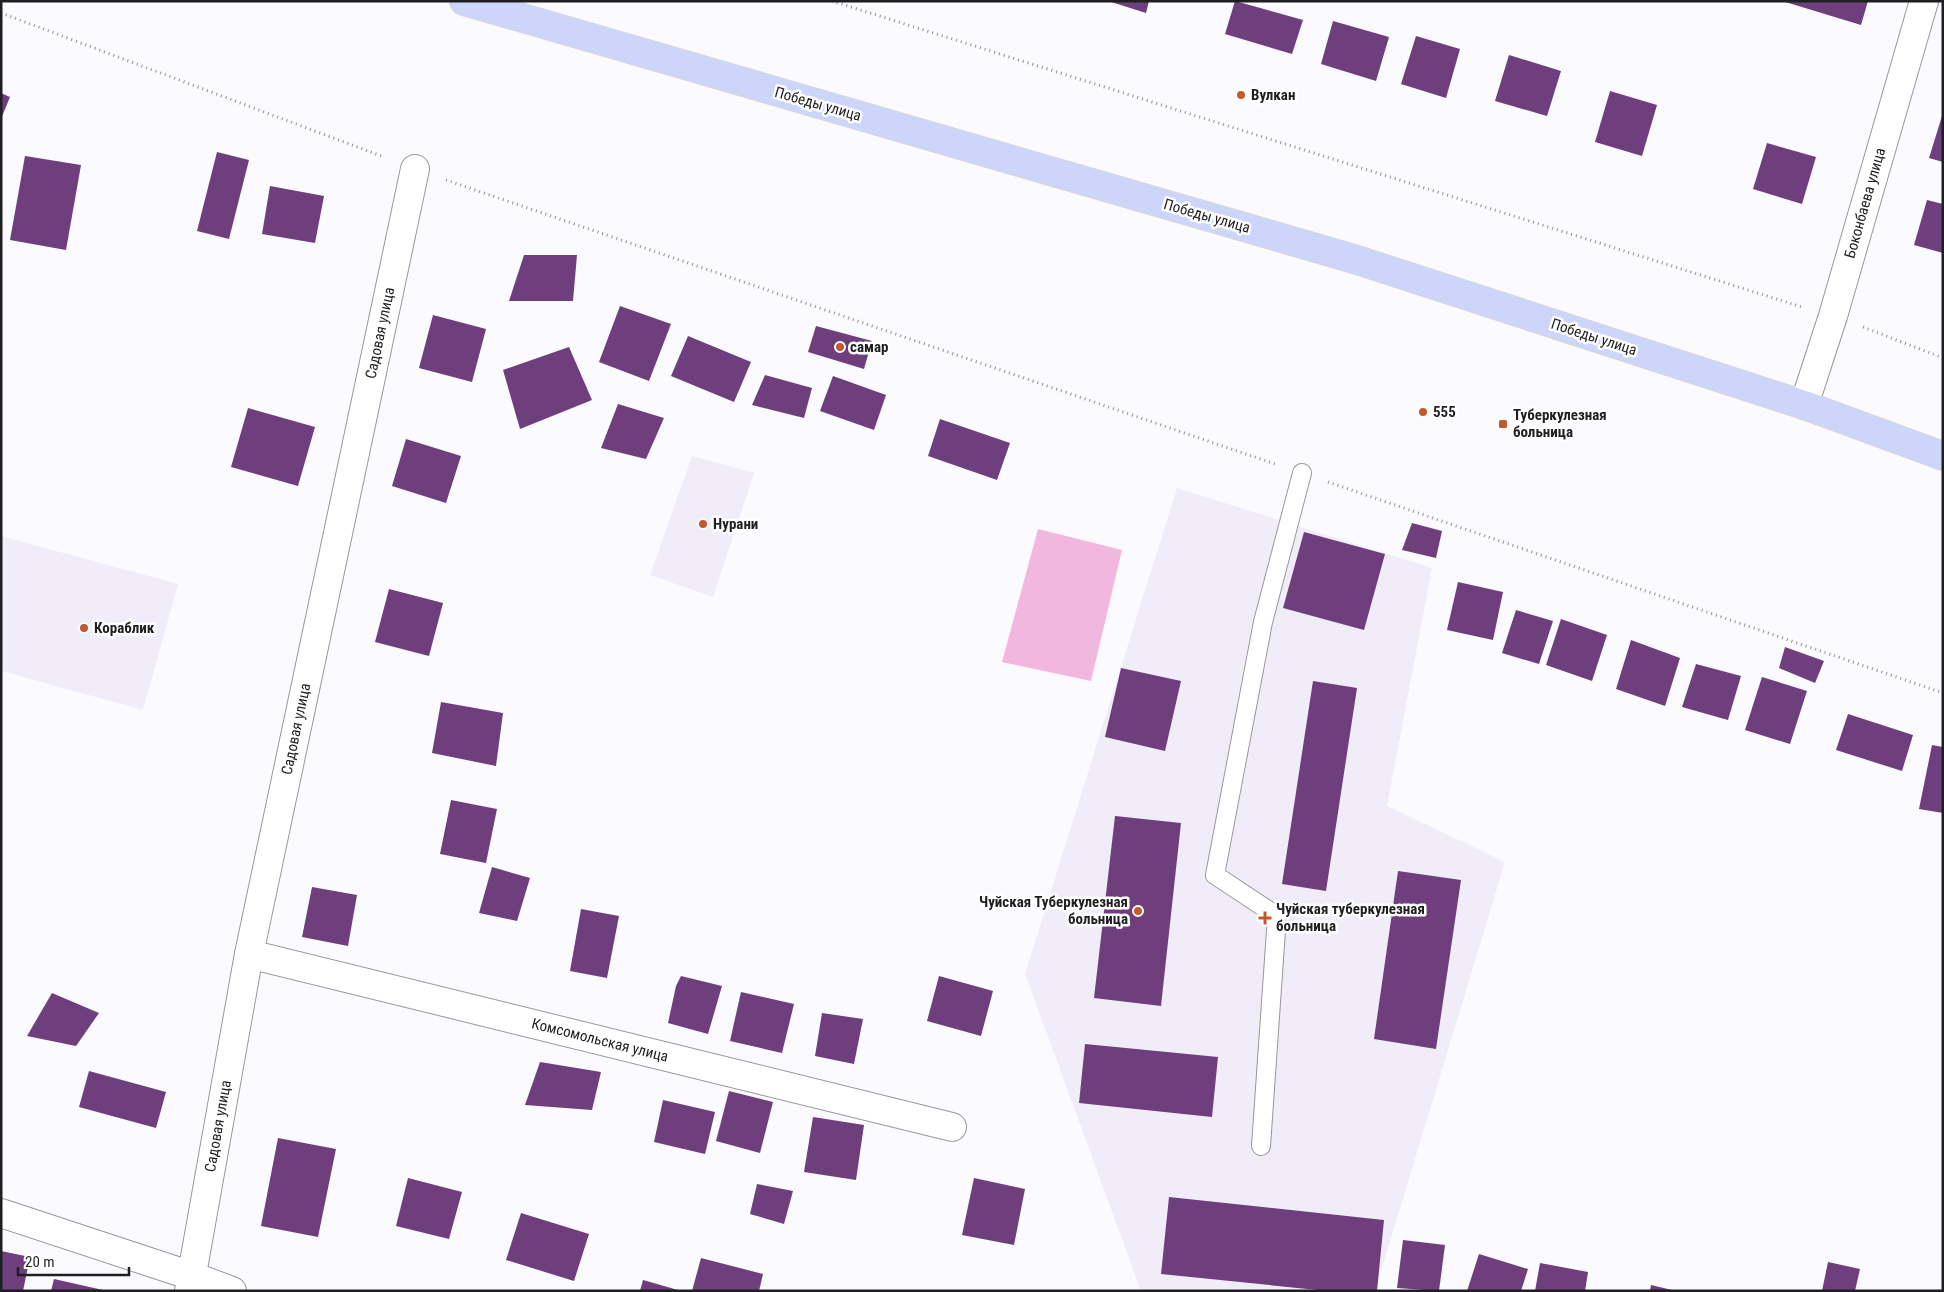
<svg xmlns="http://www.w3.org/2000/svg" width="1944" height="1292" font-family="'Roboto Condensed',sans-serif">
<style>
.built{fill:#f0edf9}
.green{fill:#f2b7df}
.building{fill:#6e3e7d}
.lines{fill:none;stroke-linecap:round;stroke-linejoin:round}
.service-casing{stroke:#98979b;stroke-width:20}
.minor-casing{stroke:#98979b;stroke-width:30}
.primary-casing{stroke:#d7d7d7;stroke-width:30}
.path{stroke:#908f93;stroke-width:3;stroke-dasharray:1 4;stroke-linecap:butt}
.service{stroke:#fff;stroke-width:18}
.minor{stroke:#fff;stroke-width:28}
.primary{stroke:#cdd5fa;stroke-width:28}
.poi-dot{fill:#c15b2d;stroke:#fff;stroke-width:2}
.labels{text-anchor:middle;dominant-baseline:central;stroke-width:5;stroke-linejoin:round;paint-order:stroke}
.poi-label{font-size:15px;font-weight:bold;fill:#1f1f21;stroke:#fff;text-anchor:start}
.street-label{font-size:15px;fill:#1f1f21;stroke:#fff}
</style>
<rect width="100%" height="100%" fill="#fbfaff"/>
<g class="built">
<path d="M 692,456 L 754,473 L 713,597 L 650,575 Z"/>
<path d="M 1177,488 L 1432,568 L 1387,806 L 1505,862 L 1375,1291 L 1141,1291 L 1025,974 Z"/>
<path d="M 1,536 L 178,584 L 143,710 L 1,671 Z"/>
</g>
<path class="green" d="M 1038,529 L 1122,550 L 1091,681 L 1002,662 Z"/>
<g class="building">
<path d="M 1108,1 L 1149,1 L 1146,13 Z"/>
<path d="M 1235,1 L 1303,20 L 1292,54 L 1225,34 Z"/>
<path d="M 1782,1 L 1868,1 L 1861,25 Z"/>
<path d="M 1333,21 L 1389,37 L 1376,81 L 1321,64 Z"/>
<path d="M 1416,36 L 1460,49 L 1446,98 L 1401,84 Z"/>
<path d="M 1509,55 L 1561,71 L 1547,116 L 1495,101 Z"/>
<path d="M 1610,91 L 1657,105 L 1642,156 L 1595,142 Z"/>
<path d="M 1,93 L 10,97 L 1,119 Z"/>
<path d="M 1942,116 L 1943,116 L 1943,162 L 1929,158 Z"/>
<path d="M 1767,143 L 1816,157 L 1802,204 L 1753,189 Z"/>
<path d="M 217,152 L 249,160 L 229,239 L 197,231 Z"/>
<path d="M 25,156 L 81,165 L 66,250 L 10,240 Z"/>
<path d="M 270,186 L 324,196 L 315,243 L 262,234 Z"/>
<path d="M 1927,200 L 1943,204 L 1943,253 L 1914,245 Z"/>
<path d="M 524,255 L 577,255 L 573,301 L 509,301 Z"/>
<path d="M 620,306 L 671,324 L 649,381 L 599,362 Z"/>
<path d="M 433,315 L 486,329 L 472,382 L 419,368 Z"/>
<path d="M 816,326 L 872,341 L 864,369 L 808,352 Z"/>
<path d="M 688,336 L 751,362 L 734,402 L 671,376 Z"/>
<path d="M 569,347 L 592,400 L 520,429 L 503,370 Z"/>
<path d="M 765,375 L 812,388 L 804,418 L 752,405 Z"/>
<path d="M 833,376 L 886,395 L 874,430 L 820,411 Z"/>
<path d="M 618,404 L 664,418 L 646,459 L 601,448 Z"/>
<path d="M 248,408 L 315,427 L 298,486 L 231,467 Z"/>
<path d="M 940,419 L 1010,443 L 997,480 L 928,456 Z"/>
<path d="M 406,439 L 461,456 L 446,503 L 392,486 Z"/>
<path d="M 1412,523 L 1442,531 L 1436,558 L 1402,550 Z"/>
<path d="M 1304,532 L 1385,554 L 1364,630 L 1283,608 Z"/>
<path d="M 1458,582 L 1503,592 L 1493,640 L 1447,630 Z"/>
<path d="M 389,589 L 443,603 L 429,656 L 375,642 Z"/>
<path d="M 1516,610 L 1553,621 L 1539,664 L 1502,653 Z"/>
<path d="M 1561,619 L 1607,635 L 1592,681 L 1546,665 Z"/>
<path d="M 1631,640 L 1680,658 L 1665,706 L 1616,689 Z"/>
<path d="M 1785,647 L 1824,661 L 1815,683 L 1779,668 Z"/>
<path d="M 1696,664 L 1741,676 L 1728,720 L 1682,707 Z"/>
<path d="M 1121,668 L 1181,681 L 1165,751 L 1105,737 Z"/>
<path d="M 1762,677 L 1807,691 L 1790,744 L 1745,730 Z"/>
<path d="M 1313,681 L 1357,688 L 1326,891 L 1282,884 Z"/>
<path d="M 441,702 L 503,713 L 496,766 L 432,753 Z"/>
<path d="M 1848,714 L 1913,735 L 1902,771 L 1836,750 Z"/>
<path d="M 1932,745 L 1943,747 L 1943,813 L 1919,809 Z"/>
<path d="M 451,800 L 497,809 L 486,863 L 440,854 Z"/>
<path d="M 1115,816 L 1181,823 L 1161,1006 L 1094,998 Z"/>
<path d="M 492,867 L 530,878 L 517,921 L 479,913 Z"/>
<path d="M 1398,871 L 1461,880 L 1436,1049 L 1374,1039 Z"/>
<path d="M 312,887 L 357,895 L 348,946 L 302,937 Z"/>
<path d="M 581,909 L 619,916 L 607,978 L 570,971 Z"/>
<path d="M 681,976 L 722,986 L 708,1034 L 668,1023 L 676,986 Z"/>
<path d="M 939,976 L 993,991 L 981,1036 L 927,1021 Z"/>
<path d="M 741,992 L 794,1004 L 782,1053 L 730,1041 Z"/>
<path d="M 52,993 L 99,1013 L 76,1046 L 27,1036 Z"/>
<path d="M 822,1013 L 863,1019 L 854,1064 L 815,1056 Z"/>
<path d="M 1085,1044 L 1218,1057 L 1212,1117 L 1079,1103 Z"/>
<path d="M 540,1062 L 601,1072 L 592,1110 L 525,1105 Z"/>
<path d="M 89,1071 L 166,1092 L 156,1128 L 79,1107 Z"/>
<path d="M 729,1091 L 773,1102 L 760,1153 L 716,1141 Z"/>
<path d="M 663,1100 L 715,1112 L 705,1154 L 654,1142 Z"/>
<path d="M 813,1117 L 864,1125 L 856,1180 L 804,1172 Z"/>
<path d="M 278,1138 L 336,1149 L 318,1237 L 261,1226 Z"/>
<path d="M 408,1178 L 462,1192 L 449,1239 L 396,1226 Z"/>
<path d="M 974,1178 L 1025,1189 L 1014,1245 L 962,1235 Z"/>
<path d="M 757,1184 L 793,1191 L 784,1224 L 750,1214 Z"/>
<path d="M 1169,1197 L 1384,1220 L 1377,1291 L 1327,1291 L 1161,1274 Z"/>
<path d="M 521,1213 L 589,1234 L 574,1281 L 506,1260 Z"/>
<path d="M 1403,1240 L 1445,1245 L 1439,1291 L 1397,1288 Z"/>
<path d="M 1,1251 L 30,1257 L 23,1291 L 1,1291 Z"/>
<path d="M 1479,1254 L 1528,1269 L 1521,1291 L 1467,1291 Z"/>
<path d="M 701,1258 L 763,1274 L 759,1291 L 692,1291 Z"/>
<path d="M 1828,1262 L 1860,1269 L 1855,1291 L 1822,1291 Z"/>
<path d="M 1540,1263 L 1588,1272 L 1585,1291 L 1535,1291 Z"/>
<path d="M 54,1279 L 103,1290 L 103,1291 L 51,1291 Z"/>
<path d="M 643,1280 L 678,1290 L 678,1291 L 640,1291 Z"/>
<path d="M 1651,1285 L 1672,1290 L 1672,1291 L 1650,1291 Z"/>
</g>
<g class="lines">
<g class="service-casing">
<path id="service" d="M 1261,1146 L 1277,916 L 1215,875 L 1263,622 L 1302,473"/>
</g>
<g class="minor-casing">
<g id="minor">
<path d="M 1804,405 L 1833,316 L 1924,1"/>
<path d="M 249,954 L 952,1127"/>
<path d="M 1,1213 L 192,1276 L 232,1291"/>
<path d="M 189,1291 L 249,954 L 415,169"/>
</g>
</g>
<g class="primary-casing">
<path id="primary" d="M 464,1 L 1354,259 L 1804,405 L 1943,456"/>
</g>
<g class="path">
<path d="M 832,1 L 1802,307"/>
<path d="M 1,13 L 384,157"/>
<path d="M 446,180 L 1275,464"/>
<path d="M 1863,327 L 1943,358"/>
<path d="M 1328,482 L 1943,693"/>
</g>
<use href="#service" class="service"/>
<use href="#minor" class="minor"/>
<use href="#primary" class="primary"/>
</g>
<g class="poi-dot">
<circle cx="1241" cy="95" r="5"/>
<circle cx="840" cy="347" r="5"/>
<circle cx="1423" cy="412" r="5"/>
<rect x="1498" y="419" width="10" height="10" rx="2.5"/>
<circle cx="703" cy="524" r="5"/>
<circle cx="84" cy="628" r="5"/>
<circle cx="1138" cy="911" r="5"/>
<path d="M1262.5 910.5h5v5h5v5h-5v5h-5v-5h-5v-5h5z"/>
</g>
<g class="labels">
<g class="poi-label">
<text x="1251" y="95">Вулкан</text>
<text x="850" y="347">самар</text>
<text x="1433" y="412">555</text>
<text x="1513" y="415">Туберкулезная<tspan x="1513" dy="17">больница</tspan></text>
<text x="713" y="524">Нурани</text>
<text x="94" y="628">Кораблик</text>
<text x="1128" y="902" text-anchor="end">Чуйская Туберкулезная<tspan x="1128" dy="17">больница</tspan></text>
<text x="1276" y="909">Чуйская туберкулезная<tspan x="1276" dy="17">больница</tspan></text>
</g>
<g class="street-label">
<text transform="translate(818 104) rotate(16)">Победы улица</text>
<text transform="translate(1865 203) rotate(-74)">Боконбаева улица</text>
<text transform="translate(1207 216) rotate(16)">Победы улица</text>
<text transform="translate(380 333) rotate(-78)">Садовая улица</text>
<text transform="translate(1594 337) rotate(18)">Победы улица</text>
<text transform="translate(296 729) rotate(-78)">Садовая улица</text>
<text transform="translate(600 1040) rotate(14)">Комсомольская улица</text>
<text transform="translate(218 1126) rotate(-80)">Садовая улица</text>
</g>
</g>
<rect width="1944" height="1292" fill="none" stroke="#1f1f21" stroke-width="5"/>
<path d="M18 1267v8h111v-8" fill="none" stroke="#1f1f21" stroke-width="2.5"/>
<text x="25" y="1267" font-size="15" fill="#1f1f21" stroke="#ffffff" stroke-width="4" paint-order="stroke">20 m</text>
</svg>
